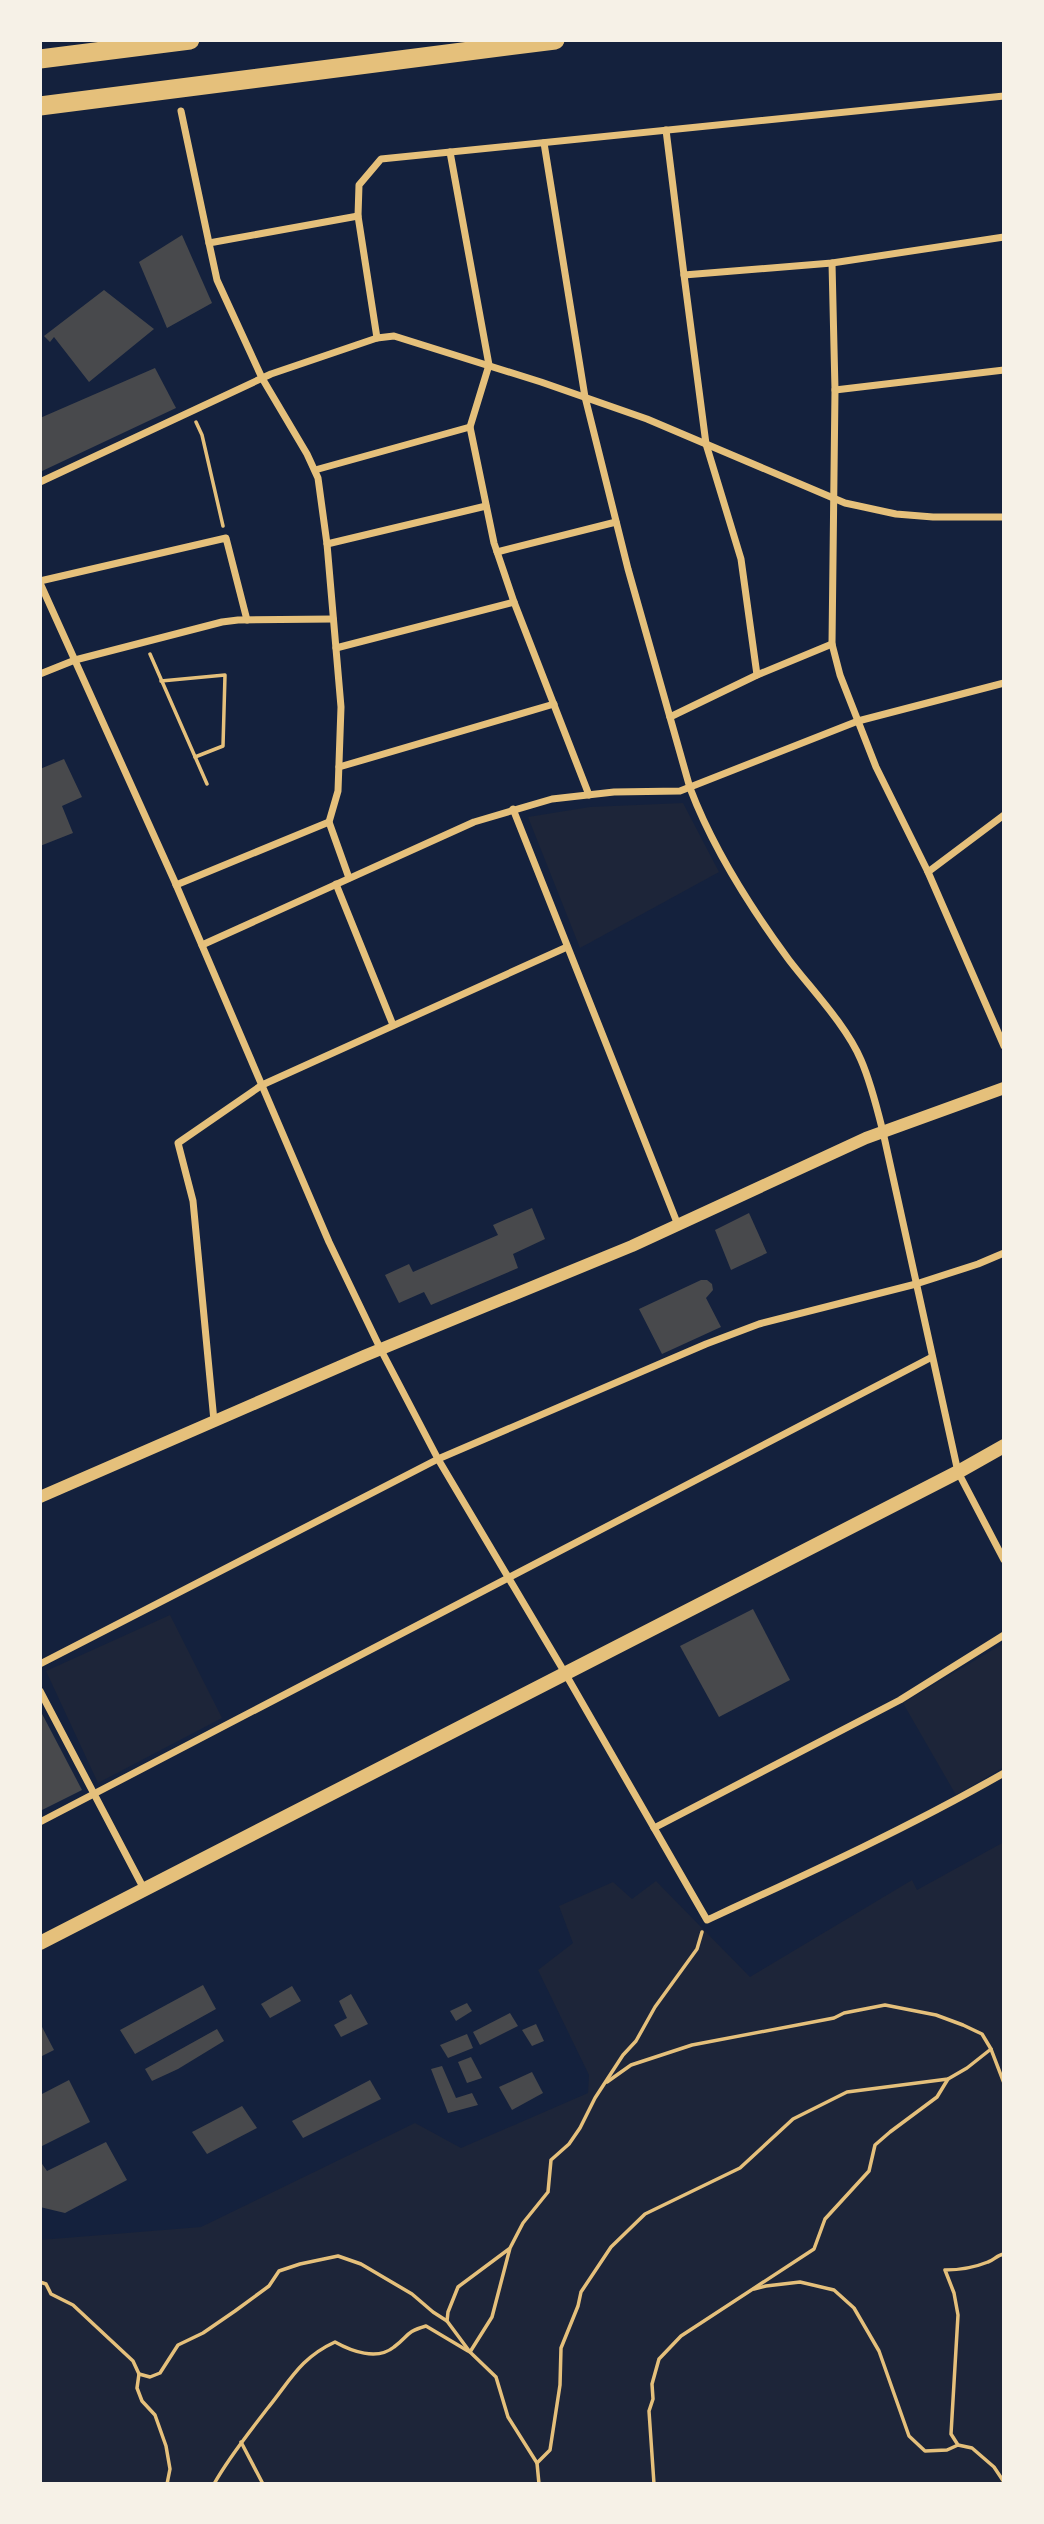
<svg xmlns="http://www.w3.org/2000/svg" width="1044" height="2524" font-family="Raleway,sans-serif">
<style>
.green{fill:#1d2539}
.building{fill:#48494c}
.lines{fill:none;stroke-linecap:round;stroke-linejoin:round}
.path{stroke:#e5c07b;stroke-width:3.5}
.minor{stroke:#e5c07b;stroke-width:7}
.tertiary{stroke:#e5c07b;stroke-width:12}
.secondary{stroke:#e5c07b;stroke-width:14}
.motorway{stroke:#e5c07b;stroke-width:19}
</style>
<rect width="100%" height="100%" fill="#14213d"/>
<g class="green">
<path d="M 683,803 L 719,872 L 580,948 L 528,817 L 590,807 Z"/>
<path d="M 170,1615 L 222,1718 L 98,1783 L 46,1671 Z"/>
<path d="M 1004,1643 L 1004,1767 L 956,1795 L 903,1703 Z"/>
<path d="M 1004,1842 L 1004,2484 L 40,2484 L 40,2240 L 201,2227 L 415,2123 L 461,2148 L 588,2093 L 589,2075 L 538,1970 L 573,1943 L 559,1906 L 613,1882 L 632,1899 L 656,1881 L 750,1977 L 912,1880 L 917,1890 Z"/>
</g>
<g class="building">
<path d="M 182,235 L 212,303 L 167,328 L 139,262 Z"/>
<path d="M 104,290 L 154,329 L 89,382 L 54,337 L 50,342 L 44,336 Z"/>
<path d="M 155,368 L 176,408 L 40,472 L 40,418 Z"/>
<path d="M 64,759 L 82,797 L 62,806 L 73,833 L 40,846 L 40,769 Z"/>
<path d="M 532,1208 L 545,1239 L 513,1254 L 518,1268 L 431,1305 L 424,1292 L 399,1303 L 385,1275 L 409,1264 L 413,1272 L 498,1235 L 493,1225 Z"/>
<path d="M 749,1213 L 767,1253 L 731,1270 L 715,1230 Z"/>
<path d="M 701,1280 L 707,1280 L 712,1284 L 713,1290 L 706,1298 L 721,1327 L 662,1354 L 639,1309 Z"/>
<path d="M 753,1609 L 790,1680 L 719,1717 L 680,1646 Z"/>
<path d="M 40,1710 L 82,1790 L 40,1811 Z"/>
<path d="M 203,1985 L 216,2009 L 135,2054 L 120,2030 Z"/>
<path d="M 292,1986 L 301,2001 L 270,2018 L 261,2004 Z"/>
<path d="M 351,1994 L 368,2024 L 341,2037 L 334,2025 L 347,2018 L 339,2001 Z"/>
<path d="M 467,2003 L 472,2011 L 456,2021 L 450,2011 Z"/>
<path d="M 510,2013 L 518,2026 L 480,2045 L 473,2032 Z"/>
<path d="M 40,2023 L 54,2050 L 40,2057 Z"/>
<path d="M 536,2024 L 544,2041 L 532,2046 L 522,2030 Z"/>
<path d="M 217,2029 L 224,2041 L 178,2069 L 152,2081 L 145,2069 Z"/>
<path d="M 467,2034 L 473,2048 L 448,2058 L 440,2045 Z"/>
<path d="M 471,2057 L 482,2078 L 467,2083 L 458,2062 Z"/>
<path d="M 442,2066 L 456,2098 L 472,2093 L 478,2105 L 448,2113 L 431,2069 Z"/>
<path d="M 532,2072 L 543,2093 L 512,2110 L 499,2087 Z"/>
<path d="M 69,2080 L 90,2122 L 40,2147 L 40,2095 Z"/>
<path d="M 370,2080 L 381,2099 L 303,2138 L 292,2121 Z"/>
<path d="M 242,2106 L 257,2128 L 207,2154 L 192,2132 Z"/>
<path d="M 106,2142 L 127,2180 L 65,2213 L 40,2207 L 40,2161 L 47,2171 Z"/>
</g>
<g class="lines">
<g class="path">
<path d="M 196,422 L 202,435 L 223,526"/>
<path d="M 150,654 L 207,784"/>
<path d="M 161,681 L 225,675 L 223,746 L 195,757"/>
<path d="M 607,2082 L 631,2065 L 692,2045 L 834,2018 L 844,2013 L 885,2005 L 936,2015 L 963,2025 L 982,2034 L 991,2049 L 1004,2083"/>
<path d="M 40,2282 L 46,2284 L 51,2294 L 73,2305 L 133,2361 L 139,2374 L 137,2388 L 142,2401 L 155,2415 L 166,2446 L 170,2469 L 167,2484"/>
<path d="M 754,2289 L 766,2286 L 800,2282 L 834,2290 L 854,2308 L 879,2351 L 909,2436 L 925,2451 L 947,2450 L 958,2445 L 972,2448 L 994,2467 L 1004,2482"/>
<path d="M 447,2321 L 448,2312 L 458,2287 L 509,2249"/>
<path d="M 470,2352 L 492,2317 L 510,2248 L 523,2223 L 548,2192 L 551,2160 L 569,2144 L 580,2128 L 595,2098 L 623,2055 L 636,2041 L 655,2007 L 697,1949 L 702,1932"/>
<path d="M 139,2374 L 150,2377 L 160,2373 L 178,2345 L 203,2333 L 235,2311 L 269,2286 L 279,2271 L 300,2264 L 338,2256 L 361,2264 L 412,2294 L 433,2312 L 447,2321 L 470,2352 L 496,2377 L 508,2417 L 537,2463 L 539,2484"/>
<path d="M 241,2442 L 263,2484"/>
<path d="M 958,2445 L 951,2434 L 958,2315 L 954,2293 L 945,2270 C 961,2270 973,2268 988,2262 C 994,2260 997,2255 1004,2254"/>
<path d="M 537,2463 L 550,2450 L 560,2385 L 561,2348 L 578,2306 L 581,2292 L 611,2247 L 645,2214 L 740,2168 L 793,2119 L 847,2092 L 948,2079 L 967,2068 L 991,2049"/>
<path d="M 214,2484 C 229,2457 248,2434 267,2409 C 290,2381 300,2358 335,2342 C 351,2351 377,2361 394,2347 C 409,2336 405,2332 426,2326 L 468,2351"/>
<path d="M 654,2484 L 649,2411 L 653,2399 L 652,2384 L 659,2359 L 681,2336 L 814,2249 L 825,2219 L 869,2171 L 875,2145 L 890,2132 L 937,2097 L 948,2079"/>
</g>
<g class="minor">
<path d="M 181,111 L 209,243"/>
<path d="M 666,130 L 684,275"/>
<path d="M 544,143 L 585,397 L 628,569 L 690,788 C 713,849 750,907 789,960 C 812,990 846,1025 861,1060 C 871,1083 877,1108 883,1132 L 958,1472 L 1004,1560"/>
<path d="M 450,152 L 489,365 L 470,427 L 494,543 L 514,602 L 589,795"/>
<path d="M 832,263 L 835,390 L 832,644 L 840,675 L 876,767 L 928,872 L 1004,1046"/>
<path d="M 377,338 L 358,216 L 359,185 L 381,159 L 1004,96"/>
<path d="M 835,390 L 1004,370"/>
<path d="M 315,470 L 470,427"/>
<path d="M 40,482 L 271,374 L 377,338 L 394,336 L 541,382 L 647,419 L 845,503 L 896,514 L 933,517 L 1004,517"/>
<path d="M 327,544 L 486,506"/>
<path d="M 497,552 L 616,522"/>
<path d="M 40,581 L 226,538 L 247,620"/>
<path d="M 40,583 L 174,880 L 329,1242 L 381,1350 L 438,1459 L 565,1673 L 707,1920 C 807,1874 908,1828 1004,1773"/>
<path d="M 336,648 L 514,602"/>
<path d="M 40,674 L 75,660 L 222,622 L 238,620 L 333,619"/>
<path d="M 757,675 L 741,559 L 706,444 L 684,275 L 832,263 L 1004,237"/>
<path d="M 670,717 L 757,675 L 832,644"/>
<path d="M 339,767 L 554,704"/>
<path d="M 513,809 L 678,1225"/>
<path d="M 928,872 L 1004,815"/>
<path d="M 349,878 L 329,822 L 338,791 L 341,707 L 327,544 L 318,478 L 307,454 L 262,378 L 217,280 L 209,243 L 358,216"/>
<path d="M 336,884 L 393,1025"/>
<path d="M 176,885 L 329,822"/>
<path d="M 202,945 L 474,822 L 552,799 L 614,792 L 680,791 L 858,721 L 1004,683"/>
<path d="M 214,1421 L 193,1201 L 178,1143 L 262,1085 L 567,947"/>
<path d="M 40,1664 L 438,1459 L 706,1344 L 759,1324 L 916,1284 L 978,1264 L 1004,1253"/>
<path d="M 40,1691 L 144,1889"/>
<path d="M 40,1822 L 932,1357"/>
<path d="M 654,1828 L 900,1700 L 1004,1635"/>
</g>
<path class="tertiary" d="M 40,1497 L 364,1356 L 632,1246 L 866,1138 L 1004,1088"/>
<path class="secondary" d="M 40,1943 L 958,1472 L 1004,1446"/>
<g class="motorway">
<path d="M 40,59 L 190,40"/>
<path d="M 40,106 L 555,40"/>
</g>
</g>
<rect width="1044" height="2524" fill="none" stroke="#f6f1e7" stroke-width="84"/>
</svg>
